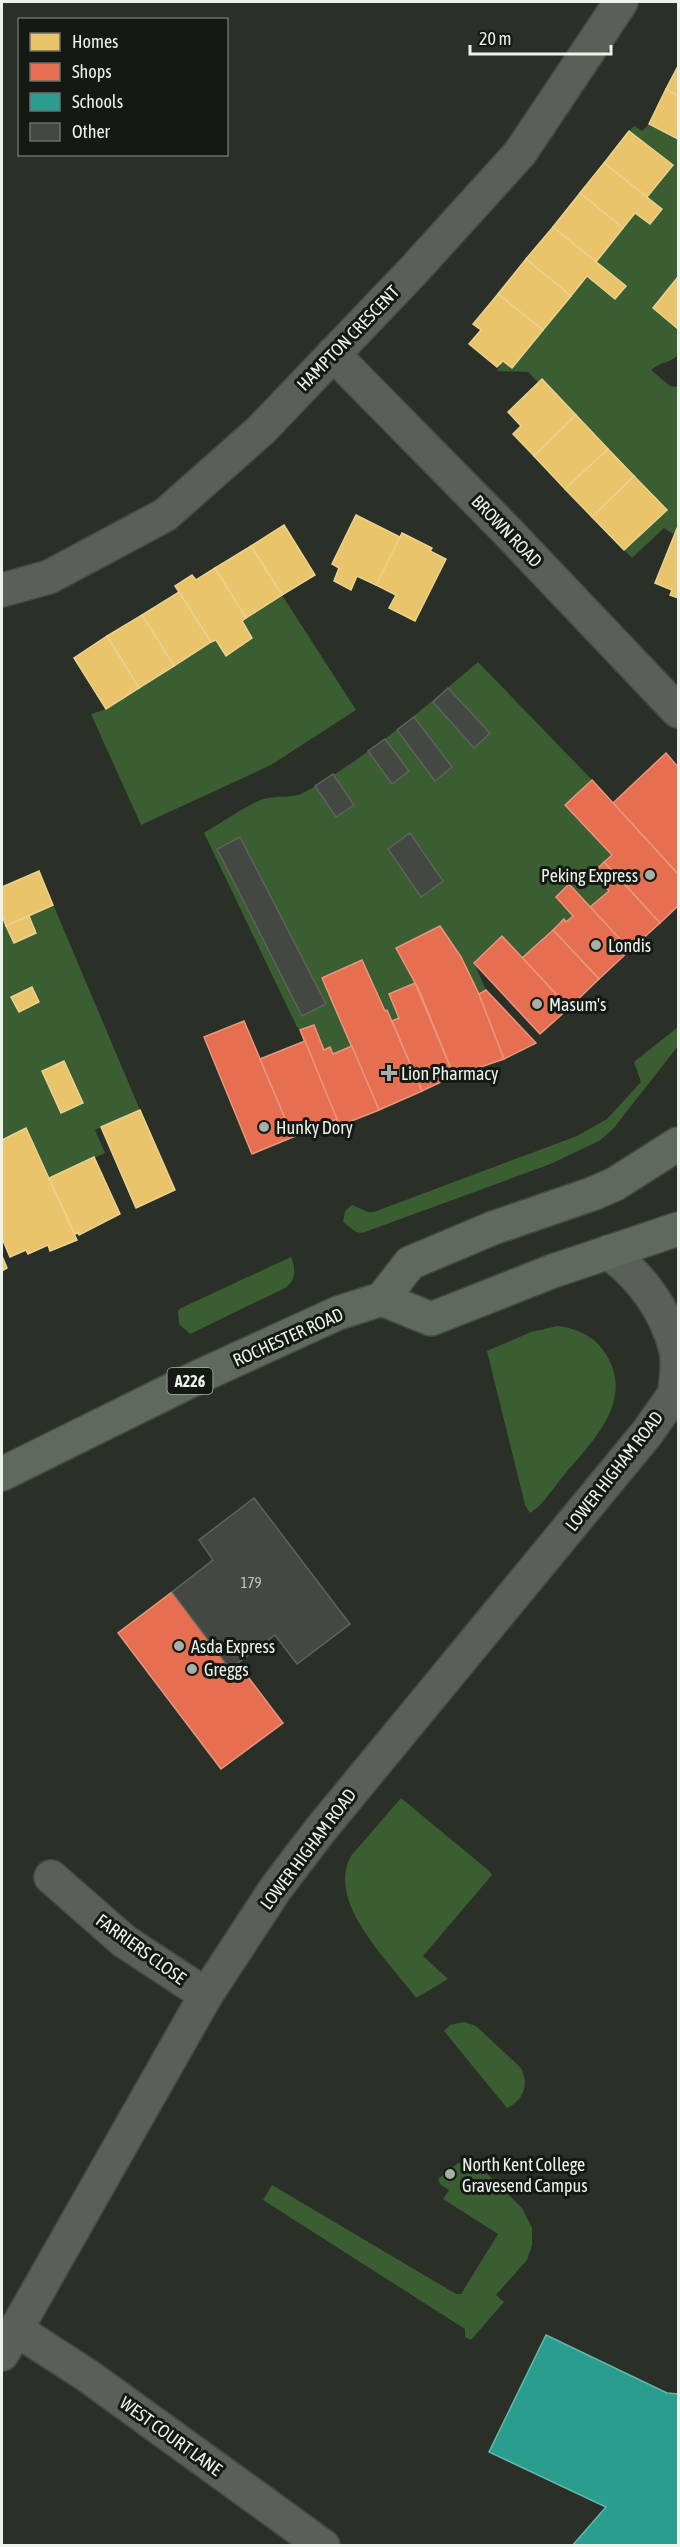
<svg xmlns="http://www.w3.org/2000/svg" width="680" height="2547" font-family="'Asap Condensed',sans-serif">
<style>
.green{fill:#3b5d32}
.homes{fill:#e9c46a;stroke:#ead290;stroke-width:1.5}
.shops{fill:#e76f51;stroke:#e8977f;stroke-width:1.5}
.schools{fill:#2a9d8f;stroke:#64b7aa;stroke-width:1.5}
.building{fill:#434842;stroke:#5e635c;stroke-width:1.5}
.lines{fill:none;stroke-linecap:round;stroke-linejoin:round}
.minor-casing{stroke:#464a44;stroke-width:36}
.major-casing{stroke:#464a44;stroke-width:36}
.minor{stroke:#596057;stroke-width:33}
.major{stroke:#60695d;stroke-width:33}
.poi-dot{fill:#a8afa6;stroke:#141913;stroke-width:2}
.labels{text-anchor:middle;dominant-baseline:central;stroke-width:6;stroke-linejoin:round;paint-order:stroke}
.number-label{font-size:15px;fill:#c2c8c0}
.shield{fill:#141913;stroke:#abb2aa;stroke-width:1.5}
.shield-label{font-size:16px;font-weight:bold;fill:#ecf3ea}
.street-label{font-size:18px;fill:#ecf3ea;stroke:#141913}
.poi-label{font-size:18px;fill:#ecf3ea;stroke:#141913;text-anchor:start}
</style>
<rect width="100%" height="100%" fill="#2a3028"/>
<g class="green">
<path d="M 649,124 L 678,139 L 678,355 C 671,363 659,362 651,370 L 670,386 L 678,387 L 678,526 L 675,535 L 664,528 L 632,558 L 624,550 L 666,510 L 542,380 L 538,382 L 528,372 L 497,371 L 503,361 L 512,368 L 587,276 L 615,299 L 625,286 L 596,262 L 635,213 L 650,224 L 662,209 L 647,197 L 673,165 L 629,131 L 634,126 L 642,131 Z"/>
<path d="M 282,595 L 356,710 L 271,765 L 141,825 L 91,714 L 106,709 L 216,640 L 226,655 L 252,638 L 242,621 Z"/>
<path d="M 478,662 L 592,780 L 566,805 L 612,855 L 593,873 L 609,891 L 590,907 L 569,884 L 556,897 L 573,916 L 566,922 L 563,919 L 522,958 L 474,963 L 486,990 L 479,994 L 461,957 L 440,926 L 396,948 L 415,983 L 389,994 L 399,1018 L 392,1021 L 385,1011 L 362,961 L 323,977 L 352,1046 L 333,1054 L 330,1047 L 324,1050 L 314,1025 L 300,1030 L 297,1027 L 204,833 C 218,825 251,802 264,799 C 277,795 293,799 305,792 C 368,757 423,709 478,662 Z"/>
<path d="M 39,871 L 140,1110 L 95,1130 L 105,1153 L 49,1178 L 26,1128 L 2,1140 L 2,887 Z"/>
<path d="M 678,1027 L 678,1046 L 613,1129 L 599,1141 L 548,1165 L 362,1233 L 356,1232 L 343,1222 L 345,1211 L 352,1205 L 368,1212 L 374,1212 L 577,1136 L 607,1119 L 641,1082 L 634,1062 Z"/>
<path d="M 291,1257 C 296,1269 296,1280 285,1288 L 190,1334 L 179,1324 L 178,1311 L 181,1308 Z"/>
<path d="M 558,1326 C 578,1329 597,1337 607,1356 C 634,1402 592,1442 564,1475 C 554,1487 543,1505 530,1513 L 525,1505 L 487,1351 L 531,1332 Z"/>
<path d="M 401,1798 L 488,1870 L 492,1875 L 423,1956 L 448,1979 L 416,1998 C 392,1964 325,1903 351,1856 Z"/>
<path d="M 464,2022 L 476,2026 L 521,2068 C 529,2084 524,2100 507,2108 L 444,2031 L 450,2025 Z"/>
<path d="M 458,2163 L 472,2165 L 482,2169 L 522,2208 L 532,2228 L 532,2245 L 527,2260 L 496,2295 L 504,2302 L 471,2340 L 465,2337 L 465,2329 L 263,2200 L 272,2185 L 456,2294 L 461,2294 L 498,2234 L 443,2199 L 449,2190 L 440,2184 L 438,2179 Z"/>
</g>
<g class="homes">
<path d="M 678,66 L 678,96 L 666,89 Z"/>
<path d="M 666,89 L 678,96 L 678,139 L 649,124 Z"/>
<path d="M 629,131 L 673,165 L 647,197 L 604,163 Z"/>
<path d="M 604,163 L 662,209 L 650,224 L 635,213 L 623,228 L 580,193 Z"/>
<path d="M 580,193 L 623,228 L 596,262 L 553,227 Z"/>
<path d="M 553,227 L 626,286 L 615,299 L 587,276 L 571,296 L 526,259 Z"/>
<path d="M 526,259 L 571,296 L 543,330 L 498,294 Z"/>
<path d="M 677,278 L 678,279 L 678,329 L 653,308 Z"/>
<path d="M 498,294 L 543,330 L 512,368 L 503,361 L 497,367 L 469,344 L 481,330 L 473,324 Z"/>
<path d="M 542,379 L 576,415 L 534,456 L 513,434 L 521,426 L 508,412 Z"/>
<path d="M 576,415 L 608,449 L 565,489 L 534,456 Z"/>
<path d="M 608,449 L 634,476 L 592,517 L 565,489 Z"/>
<path d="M 634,476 L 667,510 L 624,550 L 592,517 Z"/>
<path d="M 356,515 L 400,537 L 376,585 L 357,576 L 351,590 L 334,581 L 339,568 L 332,564 Z"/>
<path d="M 284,525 L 315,575 L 282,595 L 251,546 Z"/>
<path d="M 678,526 L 678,598 L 670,595 L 672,590 L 655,583 Z"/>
<path d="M 402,533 L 432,548 L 430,551 L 446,559 L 415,621 L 389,608 L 396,595 L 376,585 Z"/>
<path d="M 251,546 L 282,595 L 246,618 L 215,568 Z"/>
<path d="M 215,568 L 246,618 L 242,621 L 252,638 L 226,656 L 216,640 L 211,642 L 175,586 L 192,575 L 196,580 Z"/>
<path d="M 179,592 L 211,642 L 174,666 L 142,615 Z"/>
<path d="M 142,615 L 174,666 L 139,688 L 107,636 Z"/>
<path d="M 107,636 L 139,688 L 106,709 L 74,658 Z"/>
<path d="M 39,871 L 53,905 L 6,926 L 2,915 L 2,887 Z"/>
<path d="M 29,916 L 36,933 L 14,943 L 6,926 Z"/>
<path d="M 32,987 L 39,1002 L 19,1012 L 11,997 Z"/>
<path d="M 64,1061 L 83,1103 L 61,1113 L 42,1071 Z"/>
<path d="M 140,1110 L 175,1190 L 136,1208 L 101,1127 Z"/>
<path d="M 26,1128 L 77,1240 L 50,1251 L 48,1245 L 28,1254 L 26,1250 L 10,1257 L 2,1238 L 2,1140 Z"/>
<path d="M 94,1157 L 120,1214 L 79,1235 L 78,1233 L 75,1234 L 49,1178 Z"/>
<path d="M 2,1256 L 7,1268 L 2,1271 Z"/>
</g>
<g class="shops">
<path d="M 666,753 L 678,767 L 678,874 L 613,803 Z"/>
<path d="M 592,780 L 678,874 L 678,906 L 660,923 L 604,862 L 612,855 L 565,805 Z"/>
<path d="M 604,862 L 660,923 L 630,950 L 590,907 L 609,891 L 593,873 Z"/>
<path d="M 569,884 L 630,950 L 599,979 L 553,930 L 564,919 L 566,922 L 573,916 L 556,897 Z"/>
<path d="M 440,926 L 461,957 L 479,994 L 504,1059 L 454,1076 L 419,990 L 396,948 Z"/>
<path d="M 553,930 L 599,979 L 569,1008 L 522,958 Z"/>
<path d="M 502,936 L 569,1008 L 540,1034 L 474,963 Z"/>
<path d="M 362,960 L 385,1011 L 387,1010 L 422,1091 L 379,1110 L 322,978 Z"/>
<path d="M 415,983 L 454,1076 L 422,1091 L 392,1021 L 399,1018 L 389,994 Z"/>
<path d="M 486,990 L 536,1043 L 504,1059 L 479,994 Z"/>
<path d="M 244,1021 L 293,1137 L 252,1154 L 204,1037 Z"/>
<path d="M 314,1025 L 324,1050 L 330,1047 L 333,1054 L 352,1046 L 379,1110 L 339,1126 L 300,1030 Z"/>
<path d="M 305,1041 L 337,1119 L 293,1137 L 260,1059 Z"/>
<path d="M 172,1592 L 237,1678 L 245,1673 L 283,1723 L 221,1769 L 118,1633 Z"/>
</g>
<path class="schools" d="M 546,2335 L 667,2393 L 678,2394 L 678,2546 L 572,2546 L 606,2507 L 489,2452 Z"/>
<g class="building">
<path d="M 448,688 L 490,733 L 474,748 L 433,702 Z"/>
<path d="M 414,717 L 452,767 L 435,781 L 397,730 Z"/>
<path d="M 385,739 L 409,771 L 392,784 L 368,751 Z"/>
<path d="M 333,774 L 354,805 L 336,817 L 315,786 Z"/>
<path d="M 410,833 L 443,881 L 421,897 L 388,849 Z"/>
<path d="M 240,837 L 326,1004 L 302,1016 L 217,849 Z"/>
<path d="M 254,1498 L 350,1624 L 297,1664 L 275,1635 L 230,1669 L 172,1592 L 213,1560 L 199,1540 Z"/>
</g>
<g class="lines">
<g class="minor-casing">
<g id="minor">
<path d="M 333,354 L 508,532 L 678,711"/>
<path d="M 2,590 L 49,577 L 165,515 L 261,430 L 413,271 L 520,153 L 621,2"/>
<path d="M 608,1252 C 641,1276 666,1310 676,1350 C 679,1363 676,1379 675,1392"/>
<path d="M 51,1877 L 124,1941 L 206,1995"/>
<path d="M 17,2330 L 88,2376 L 323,2546"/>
<path d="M 2,2354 L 206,1995 L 276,1888 L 321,1829 L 647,1433 L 678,1389"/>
</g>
</g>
<g class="major-casing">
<g id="major">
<path d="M 382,1299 L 431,1319 L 553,1271 L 678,1229"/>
<path d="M 2,1474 L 196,1378 L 338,1313 L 382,1299 L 410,1263 L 493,1228 L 592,1194 L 615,1184 L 678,1144"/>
</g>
</g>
<use href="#minor" class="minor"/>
<use href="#major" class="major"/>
</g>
<g class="poi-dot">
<circle cx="650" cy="875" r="6"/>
<circle cx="596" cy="945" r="6"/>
<circle cx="537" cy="1004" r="6"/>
<path d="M386 1064h6v6h6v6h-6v6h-6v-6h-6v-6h6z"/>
<circle cx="264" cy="1127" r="6"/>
<circle cx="179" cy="1646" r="6"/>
<circle cx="192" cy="1669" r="6"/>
<circle cx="450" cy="2174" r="6"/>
</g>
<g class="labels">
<g class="number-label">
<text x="251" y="1582">179</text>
</g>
<rect class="shield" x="167.5" y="1368" width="45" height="26" rx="4.5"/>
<g class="shield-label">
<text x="190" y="1381">A226</text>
</g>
<g class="street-label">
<text transform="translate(348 338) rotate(-46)">HAMPTON CRESCENT</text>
<text transform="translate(507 531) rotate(46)">BROWN ROAD</text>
<text transform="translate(288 1337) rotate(-24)">ROCHESTER ROAD</text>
<text transform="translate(614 1471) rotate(-52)">LOWER HIGHAM ROAD</text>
<text transform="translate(308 1849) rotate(-53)">LOWER HIGHAM ROAD</text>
<text transform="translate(141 1949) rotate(36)">FARRIERS CLOSE</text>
<text transform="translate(171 2436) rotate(36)">WEST COURT LANE</text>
</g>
<g class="poi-label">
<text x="638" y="875" text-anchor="end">Peking Express</text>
<text x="608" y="945">Londis</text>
<text x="549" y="1004">Masum's</text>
<text x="401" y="1073">Lion Pharmacy</text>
<text x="276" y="1127">Hunky Dory</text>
<text x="191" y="1646">Asda Express</text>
<text x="204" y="1669">Greggs</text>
<text x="462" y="2164">North Kent College<tspan x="462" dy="21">Gravesend Campus</tspan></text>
</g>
</g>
<rect width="680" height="2547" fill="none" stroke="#ecf3ea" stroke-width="6"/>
<rect x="18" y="18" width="210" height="138" fill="#141913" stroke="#6a7069" stroke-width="1.5"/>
<rect x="30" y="33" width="30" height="18" fill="#e9c46a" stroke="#6a7069" stroke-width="1.5"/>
<text x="72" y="48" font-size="18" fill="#ecf3ea">Homes</text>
<rect x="30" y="63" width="30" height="18" fill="#e76f51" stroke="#6a7069" stroke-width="1.5"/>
<text x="72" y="78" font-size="18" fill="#ecf3ea">Shops</text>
<rect x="30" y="93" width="30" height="18" fill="#2a9d8f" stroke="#6a7069" stroke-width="1.5"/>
<text x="72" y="108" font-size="18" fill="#ecf3ea">Schools</text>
<rect x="30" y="123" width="30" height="18" fill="#434842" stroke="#6a7069" stroke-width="1.5"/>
<text x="72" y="138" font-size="18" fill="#ecf3ea">Other</text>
<path d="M470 45v9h141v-9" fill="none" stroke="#ecf3ea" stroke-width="3"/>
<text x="479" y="45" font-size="18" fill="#ecf3ea" stroke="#141913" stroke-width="4.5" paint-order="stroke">20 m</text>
</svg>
